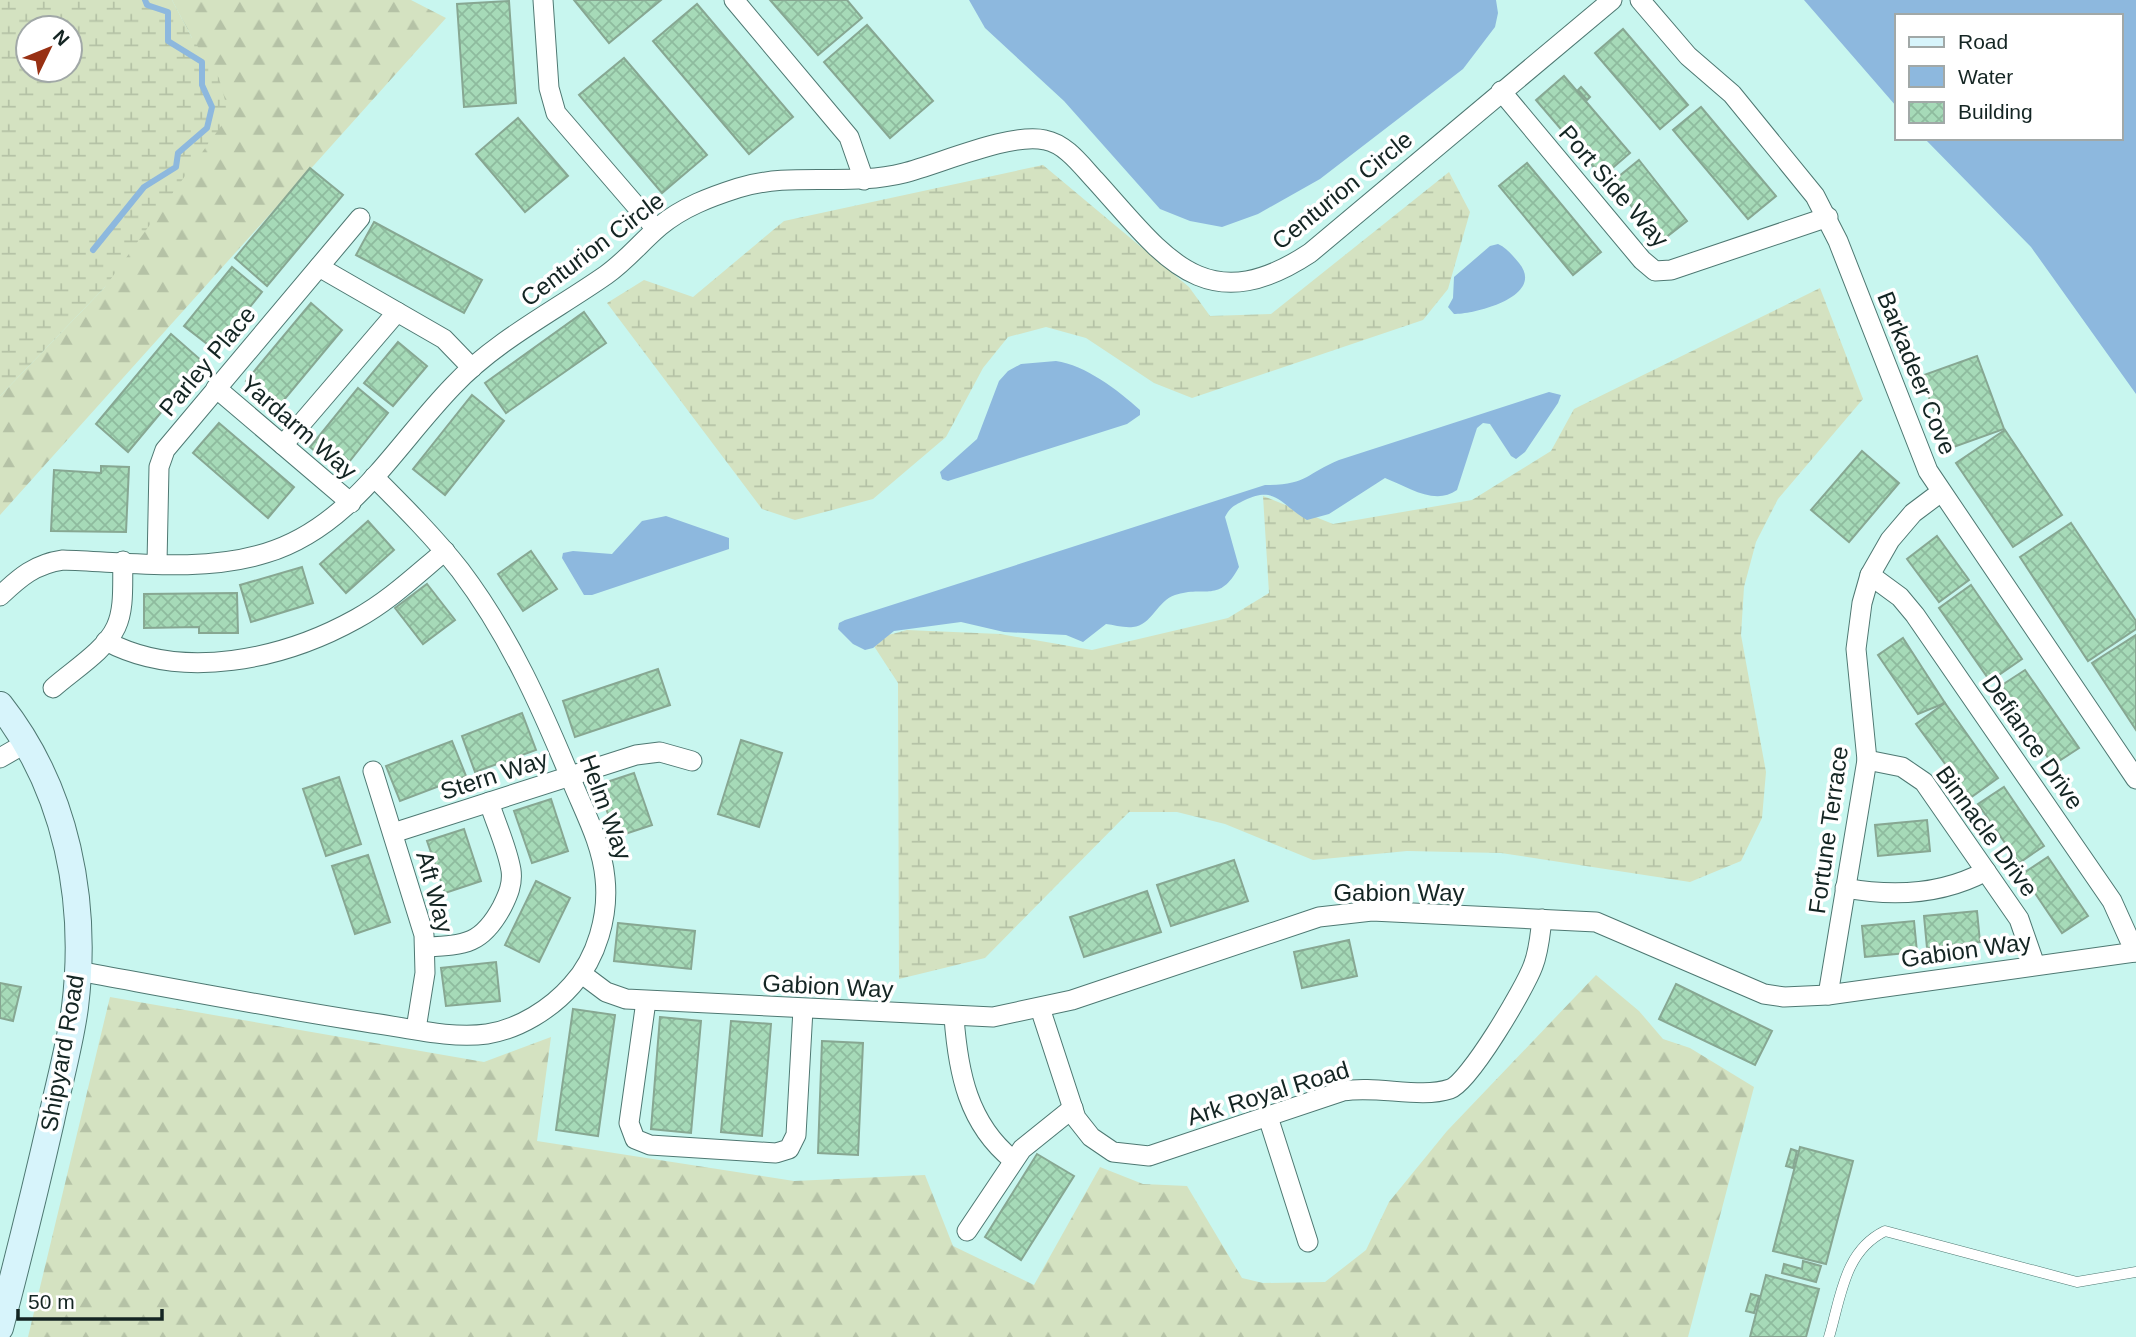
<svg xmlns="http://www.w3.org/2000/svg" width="2136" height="1337" font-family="Arial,sans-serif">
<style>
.forest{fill:url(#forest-firs)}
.wetland{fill:url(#wetland-marsh);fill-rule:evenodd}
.water{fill:#8db8de}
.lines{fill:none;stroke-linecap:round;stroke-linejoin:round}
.stream{stroke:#8db8de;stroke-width:6}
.building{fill:url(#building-cross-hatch);stroke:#87a792;stroke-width:2}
.lane-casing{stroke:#4e7872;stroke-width:11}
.street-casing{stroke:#4e7872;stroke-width:21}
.secondary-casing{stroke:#4e7872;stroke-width:28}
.lane{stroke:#fff;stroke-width:10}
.street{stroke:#fff;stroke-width:19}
.secondary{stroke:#d7f4fb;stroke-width:26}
.labels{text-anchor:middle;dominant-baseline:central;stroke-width:7;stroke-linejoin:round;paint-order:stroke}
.street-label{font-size:24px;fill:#142523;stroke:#fff}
</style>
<defs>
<pattern id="forest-firs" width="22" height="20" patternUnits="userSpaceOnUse" patternTransform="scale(1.75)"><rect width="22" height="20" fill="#d4e2c1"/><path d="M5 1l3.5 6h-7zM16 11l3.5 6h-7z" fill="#b5c2a6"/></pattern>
<pattern id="wetland-marsh" width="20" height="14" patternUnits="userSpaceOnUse" patternTransform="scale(1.75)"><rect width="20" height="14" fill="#d4e2c1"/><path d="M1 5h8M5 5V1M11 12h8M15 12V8" fill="none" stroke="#b5c2a6"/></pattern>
<pattern id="building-cross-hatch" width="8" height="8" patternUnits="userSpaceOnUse" patternTransform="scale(1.75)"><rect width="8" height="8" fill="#a6dab8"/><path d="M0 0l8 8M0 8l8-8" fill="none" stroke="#8ebb9e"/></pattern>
</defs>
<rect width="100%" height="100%" fill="#c8f6ef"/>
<g class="forest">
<path d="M 172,0 L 411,0 L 446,18 L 0,515 L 0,396 L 105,287 L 192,38 Z"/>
<path d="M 1596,975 L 1639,1011 L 1663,1039 L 1690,1048 L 1754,1087 L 1688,1337 L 28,1337 L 110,997 L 484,1062 L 551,1037 L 537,1141 L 794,1181 L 925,1175 L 953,1246 L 1034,1285 L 1100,1167 L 1143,1184 L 1187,1186 L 1242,1278 L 1263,1283 L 1325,1282 L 1366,1250 L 1389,1202 L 1447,1131 Z"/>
</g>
<g class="wetland">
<path d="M 0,0 L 172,0 L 192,38 L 219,78 L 229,115 L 105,287 L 0,396 ZM 28,28 L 70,28 L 70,70 L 28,70 Z"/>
<path d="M 1043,165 L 1189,287 L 1210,316 L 1271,314 L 1449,172 L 1470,212 L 1448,289 L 1423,320 L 1192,398 L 1154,383 L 1086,338 L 1046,327 L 1008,337 L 983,368 L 946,437 L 873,499 L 795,520 L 762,509 L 607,303 L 644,280 L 693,297 L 784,221 Z"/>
<path d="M 1820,288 L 1863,399 L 1778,499 L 1756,542 L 1744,587 L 1741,635 L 1766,772 L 1762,818 L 1741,861 L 1690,882 L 1501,853 L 1407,851 L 1313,860 L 1225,824 L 1177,812 L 1129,812 L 985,958 L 899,979 L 898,683 L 870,640 L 907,630 L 1000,634 L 1092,650 L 1228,618 L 1269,593 L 1263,496 L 1333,524 L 1472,500 L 1551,451 L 1574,409 Z"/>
</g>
<g class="water">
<path d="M 969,0 L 1496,0 L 1498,13 L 1495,27 L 1463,69 L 1320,179 L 1258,214 L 1222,227 L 1190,221 L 1160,209 L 1064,101 L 985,28 Z"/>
<path d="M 1804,0 L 2136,0 L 2136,394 L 2031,247 L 1924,138 L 2120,138 L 2120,16 L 1896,16 L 1896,106 Z"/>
<path d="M 1498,244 C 1507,248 1513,256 1519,263 C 1546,296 1476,314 1454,314 L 1448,307 L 1453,298 L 1454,277 L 1490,246 Z"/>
<path d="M 1056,361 C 1085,365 1118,390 1140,410 L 1140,415 L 1127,424 L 948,481 L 942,479 L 940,472 L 977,439 L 999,381 L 1008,371 L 1021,364 Z"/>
<path d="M 1549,392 L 1561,395 L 1558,403 L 1525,452 L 1516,459 L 1511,456 L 1490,424 L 1483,423 L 1477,428 L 1457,490 C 1435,506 1408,487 1385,478 L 1329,514 L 1307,520 C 1281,505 1276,485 1245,500 C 1235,505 1230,507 1225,517 L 1239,567 C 1219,604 1206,585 1175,595 C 1158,600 1151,626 1133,627 C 1124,628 1114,625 1106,624 L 1083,642 L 1066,635 L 1004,632 L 961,622 L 894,631 L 873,648 L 865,650 L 853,644 L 838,629 L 839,623 L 845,620 L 1265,485 C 1308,485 1305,474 1339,460 Z"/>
<path d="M 666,516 L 729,538 L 729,549 L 592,595 L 584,595 L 562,558 L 563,553 L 573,551 L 612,554 L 642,521 Z"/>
</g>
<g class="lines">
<path class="stream" d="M 93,250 L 144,187 L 176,167 L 178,153 L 207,128 L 212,107 L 202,85 L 202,62 L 168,41 L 168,12 L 147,5 L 145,0"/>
</g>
<g class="building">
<path d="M 574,0 L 661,0 L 609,43 Z"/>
<path d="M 770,0 L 847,0 L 862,18 L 818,55 Z"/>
<path d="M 509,1 L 516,103 L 464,107 L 457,4 Z"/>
<path d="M 697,4 L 793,117 L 749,154 L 653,41 Z"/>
<path d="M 867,25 L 933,101 L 890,138 L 824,62 Z"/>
<path d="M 1623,29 L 1688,105 L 1660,129 L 1595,53 Z"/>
<path d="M 624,58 L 707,155 L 662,193 L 579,95 Z"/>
<path d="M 1564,76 L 1630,153 L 1602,177 L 1536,100 Z"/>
<path d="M 1581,87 L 1590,97 L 1587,100 L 1578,90 Z"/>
<path d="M 1701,107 L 1776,196 L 1748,219 L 1673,130 Z"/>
<path d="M 518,118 L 568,176 L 525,212 L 476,154 Z"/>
<path d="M 1639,160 L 1687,221 L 1660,242 L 1612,182 Z"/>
<path d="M 1527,163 L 1601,252 L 1573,275 L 1499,186 Z"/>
<path d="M 310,168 L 343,195 L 267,286 L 235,258 Z"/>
<path d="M 374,222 L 482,280 L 464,313 L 356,255 Z"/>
<path d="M 232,267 L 262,292 L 215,350 L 184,326 Z"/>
<path d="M 311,303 L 342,330 L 278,407 L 246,381 Z"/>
<path d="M 584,312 L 606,343 L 506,413 L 485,383 Z"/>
<path d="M 171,334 L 203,362 L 128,452 L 96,424 Z"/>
<path d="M 398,342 L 427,366 L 393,406 L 364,383 Z"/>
<path d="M 1977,356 L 2004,429 L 1948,449 L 1921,376 Z"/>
<path d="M 358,388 L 388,413 L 341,472 L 310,447 Z"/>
<path d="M 472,395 L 504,421 L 445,495 L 413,469 Z"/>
<path d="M 219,423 L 294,487 L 268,518 L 193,453 Z"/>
<path d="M 2005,430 L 2062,515 L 2013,547 L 1956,463 Z"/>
<path d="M 1862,451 L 1899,483 L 1849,542 L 1811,510 Z"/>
<path d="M 101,466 L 129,467 L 126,532 L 51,531 L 54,470 L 101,473 Z"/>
<path d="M 368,521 L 394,550 L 346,593 L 320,564 Z"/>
<path d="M 2071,523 L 2136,621 L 2136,629 L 2088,661 L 2020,557 Z"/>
<path d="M 1937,536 L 1969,580 L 1939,602 L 1907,559 Z"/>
<path d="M 531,551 L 557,589 L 523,611 L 498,574 Z"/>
<path d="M 302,567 L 313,603 L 251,622 L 240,585 Z"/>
<path d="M 427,584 L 455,620 L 423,644 L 395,608 Z"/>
<path d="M 1971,585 L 2022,659 L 1990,681 L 1939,608 Z"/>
<path d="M 237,593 L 238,633 L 199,633 L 199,627 L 144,628 L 144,594 Z"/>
<path d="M 2136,635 L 2136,730 L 2092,663 Z"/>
<path d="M 1903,638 L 1945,703 L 1918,714 L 1878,655 Z"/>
<path d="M 658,669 L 670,705 L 575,737 L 563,701 Z"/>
<path d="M 2025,670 L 2079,748 L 2053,765 L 1999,687 Z"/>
<path d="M 1945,703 L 1998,778 L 1970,798 L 1916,724 Z"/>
<path d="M 522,713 L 536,750 L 475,772 L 462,736 Z"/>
<path d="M 741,740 L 782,753 L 759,827 L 718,814 Z"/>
<path d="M 452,741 L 466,776 L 400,801 L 386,766 Z"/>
<path d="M 634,773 L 652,825 L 616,837 L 598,785 Z"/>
<path d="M 339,777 L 361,844 L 326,856 L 303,789 Z"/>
<path d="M 2004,787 L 2044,846 L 2019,863 L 1978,804 Z"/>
<path d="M 551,799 L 568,851 L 532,863 L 514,811 Z"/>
<path d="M 1927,820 L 1930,851 L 1878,856 L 1875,825 Z"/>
<path d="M 464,829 L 481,881 L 445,893 L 427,841 Z"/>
<path d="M 368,855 L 390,922 L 355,934 L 332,866 Z"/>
<path d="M 2048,857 L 2088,916 L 2062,933 L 2022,874 Z"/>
<path d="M 1234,860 L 1248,901 L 1171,926 L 1157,885 Z"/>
<path d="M 536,881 L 570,898 L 539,962 L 505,945 Z"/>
<path d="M 1147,891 L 1161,932 L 1084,957 L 1070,917 Z"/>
<path d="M 1977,911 L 1980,942 L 1927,948 L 1924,916 Z"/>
<path d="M 1914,921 L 1917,952 L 1865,957 L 1862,926 Z"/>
<path d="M 618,923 L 695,931 L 691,969 L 614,961 Z"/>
<path d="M 1349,940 L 1357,976 L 1302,988 L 1294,952 Z"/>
<path d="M 496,962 L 500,1001 L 446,1006 L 441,968 Z"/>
<path d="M 0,983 L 21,987 L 13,1021 L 0,1018 Z"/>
<path d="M 1676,984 L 1772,1031 L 1755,1065 L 1659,1019 Z"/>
<path d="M 573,1009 L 615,1015 L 598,1136 L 556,1130 Z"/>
<path d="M 660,1017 L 701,1021 L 691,1133 L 651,1129 Z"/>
<path d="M 731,1021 L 771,1024 L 762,1136 L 721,1132 Z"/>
<path d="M 822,1041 L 863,1043 L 858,1155 L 818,1153 Z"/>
<path d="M 1800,1147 L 1853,1161 L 1826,1264 L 1773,1251 Z"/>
<path d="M 1791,1149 L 1797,1151 L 1793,1168 L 1786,1166 Z"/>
<path d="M 1037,1154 L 1074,1176 L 1021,1260 L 985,1237 Z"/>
<path d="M 1803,1261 L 1821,1266 L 1816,1282 L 1782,1273 L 1784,1264 L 1802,1269 Z"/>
<path d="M 1766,1275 L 1819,1289 L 1806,1337 L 1750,1337 Z"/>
<path d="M 1751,1294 L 1759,1296 L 1754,1313 L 1746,1311 Z"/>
</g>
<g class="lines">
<g class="lane-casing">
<path id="lane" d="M 1829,1337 C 1841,1297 1844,1251 1885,1231 L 2077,1282 L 2136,1272"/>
</g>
<g class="street-casing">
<g id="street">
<path d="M 543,0 L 549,88 L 556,113 L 656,229"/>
<path d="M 734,0 L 849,137 L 864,180"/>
<path d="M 1640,0 L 1688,56 L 1732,94 L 1815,196 L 1838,241 L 1928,471 L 2136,779"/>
<path d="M 1501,91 L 1642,260 L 1655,271 L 1671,270 L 1828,217"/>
<path d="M 319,267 L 444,339 L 472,368"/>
<path d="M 216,388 L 351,503"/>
<path d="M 283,445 L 397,312"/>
<path d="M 157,563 L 159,467 L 165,450 L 360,218"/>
<path d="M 1870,575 L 1900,597 L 1915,615 L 2112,901 L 2135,952"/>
<path d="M 0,596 C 20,577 35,564 63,560 C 128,562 202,573 266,553 C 351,527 394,447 453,386 C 495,341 556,310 606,275 C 627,260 641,242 660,226 C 683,207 710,197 738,188 C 793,171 849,187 904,173 C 940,164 1011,132 1045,140 C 1066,144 1081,165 1095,180 C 1163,255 1204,323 1310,253 L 1612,0"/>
<path d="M 106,641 C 182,682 284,659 356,619 C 389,601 416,575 445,551"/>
<path d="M 53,688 C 73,670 105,651 116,627 C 125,608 122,582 123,561"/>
<path d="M 0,758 L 26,743"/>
<path d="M 1867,760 L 1902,767 L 1924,782 L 2019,919 L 2035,965"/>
<path d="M 373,771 L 424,935 L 425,973 L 416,1029"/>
<path d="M 393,833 L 636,755 L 660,752 L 692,761"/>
<path d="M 1845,888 C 1894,897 1942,895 1986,871"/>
<path d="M 426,947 C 466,945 482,944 502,907 C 508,895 513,884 511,870 C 507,847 496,824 489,802"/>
<path d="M 78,971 C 176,989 274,1008 372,1023 C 409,1028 450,1039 487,1034 C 519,1029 551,1009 572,985 C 597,958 609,915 605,878 C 602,845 586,815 573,784 C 542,709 510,636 460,570 C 434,537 404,507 374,477"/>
<path d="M 582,974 L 606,992 L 626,999 L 993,1017 L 1072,1000 L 1319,917 L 1372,911 L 1596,922 L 1764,994 L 1784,997 L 1828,995 L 2136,952"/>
<path d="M 1828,995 L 1867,760 L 1856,649 L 1862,603 L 1870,575 L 1890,540 L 1913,513 L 1941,492"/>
<path d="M 646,1001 L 629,1123 L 635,1139 L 650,1145 L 776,1153 L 789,1149 L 796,1135 L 803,1009"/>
<path d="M 1040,1008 L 1076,1118 L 1091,1137 L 1113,1152 L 1149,1156 L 1343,1091 C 1377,1085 1420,1099 1450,1089 C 1469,1083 1525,988 1533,966 C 1539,951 1540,935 1542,919"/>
<path d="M 954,1017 C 958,1072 968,1124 1013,1160"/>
<path d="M 1268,1117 L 1308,1242"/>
<path d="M 967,1231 L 1022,1149 L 1073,1108"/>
</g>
</g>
<g class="secondary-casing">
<path id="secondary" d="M 0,705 C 67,790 88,901 75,1007 C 70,1045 59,1083 51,1121 C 35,1191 18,1259 0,1328"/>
</g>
<use href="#lane" class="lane"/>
<use href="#street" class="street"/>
<use href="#secondary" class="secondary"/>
</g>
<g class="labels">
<g class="street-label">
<text transform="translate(1614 186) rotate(49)">Port Side Way</text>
<text transform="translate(1342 190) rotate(-39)">Centurion Circle</text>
<text transform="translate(592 249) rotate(-37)">Centurion Circle</text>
<text transform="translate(207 361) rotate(-50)">Parley Place</text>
<text transform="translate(1917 373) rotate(68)">Barkadeer Cove</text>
<text transform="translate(299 427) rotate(41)">Yardarm Way</text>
<text transform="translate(2033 742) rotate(55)">Defiance Drive</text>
<text transform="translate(494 775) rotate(-18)">Stern Way</text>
<text transform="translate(606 807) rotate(70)">Helm Way</text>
<text transform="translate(1828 830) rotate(-82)">Fortune Terrace</text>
<text transform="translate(1987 831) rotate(54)">Binnacle Drive</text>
<text transform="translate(435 892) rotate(75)">Aft Way</text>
<text x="1399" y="892">Gabion Way</text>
<text transform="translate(1966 950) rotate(-8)">Gabion Way</text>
<text transform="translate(828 986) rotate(3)">Gabion Way</text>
<text transform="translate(62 1053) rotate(-80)">Shipyard Road</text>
<text transform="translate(1268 1093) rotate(-17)">Ark Royal Road</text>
</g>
</g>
<rect x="1895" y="14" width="228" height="126" fill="#ffffff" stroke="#a1a8a7" stroke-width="2"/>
<rect x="1909" y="37" width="35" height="10" fill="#d7f4fb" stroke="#a1a8a7" stroke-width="2"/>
<text x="1958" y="49" font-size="21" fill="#142523">Road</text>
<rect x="1909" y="66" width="35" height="21" fill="#8db8de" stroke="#a1a8a7" stroke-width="2"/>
<text x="1958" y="84" font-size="21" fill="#142523">Water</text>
<rect x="1909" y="102" width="35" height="21" fill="url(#building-cross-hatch)" stroke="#a1a8a7" stroke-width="2"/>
<text x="1958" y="119" font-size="21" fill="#142523">Building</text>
<g transform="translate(49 49) rotate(47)"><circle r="33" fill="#ffffff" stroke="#a1a8a7" stroke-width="2"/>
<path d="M0-5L12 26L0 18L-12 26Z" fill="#983013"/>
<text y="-10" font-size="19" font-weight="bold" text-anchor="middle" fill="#142523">N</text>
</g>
<path d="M18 1309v10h144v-10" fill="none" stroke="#142523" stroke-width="3.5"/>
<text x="28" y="1309" font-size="21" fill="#142523" stroke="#ffffff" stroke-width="5" paint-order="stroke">50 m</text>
</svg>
